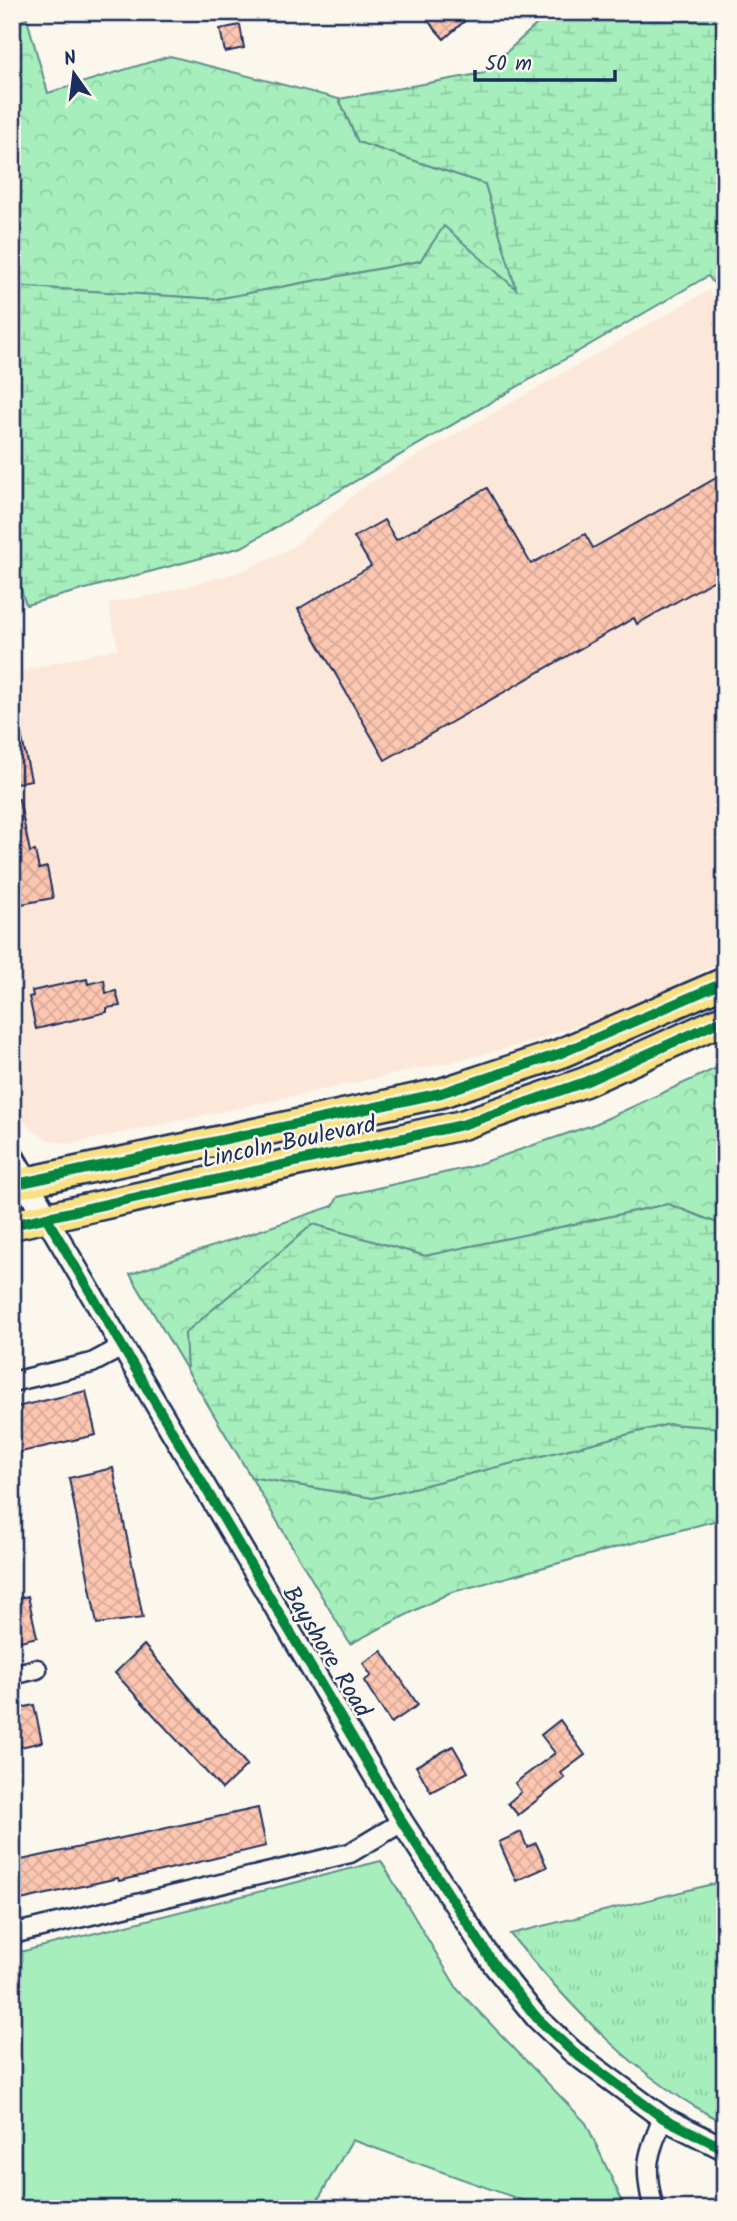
<svg xmlns="http://www.w3.org/2000/svg" width="737" height="2221" font-family="Kalam,sans-serif">
<style>
.built{fill:#fce8da}
.grass{fill:#a6eebc;stroke:#608e8d;stroke-width:2}
.forest{fill:url(#forest-crowns);stroke:#608e8d;stroke-width:2}
.wetland{fill:url(#wetland-marsh);stroke:#608e8d;stroke-width:2}
.park{fill:url(#park-tufts);stroke:#608e8d;stroke-width:2}
.building{fill:url(#building-cross-hatch);stroke:#1b2f5e;stroke-width:2}
.lines{fill:none;stroke-linecap:round;stroke-linejoin:round}
.minor-casing{stroke:#1b2f5e;stroke-width:23}
.tertiary-casing{stroke:#1b2f5e;stroke-width:26}
.secondary-casing{stroke:#1b2f5e;stroke-width:30}
.trunk-casing{stroke:#1b2f5e;stroke-width:33}
.minor{stroke:#fbf7ec;stroke-width:18}
.tertiary{stroke:#fbf7ec;stroke-width:21}
.secondary{stroke:#fbf7ec;stroke-width:24}
.trunk{stroke:#f9e181;stroke-width:28}
.cycleway-casing{stroke:#fbf7ec;stroke-width:15}
.cycleway{stroke:#00873e;stroke-width:10}
.labels{text-anchor:middle;dominant-baseline:central;stroke-width:5;stroke-linejoin:round;paint-order:stroke}
.street-label{font-size:24px;fill:#1b2f5e;stroke:#fbf7ec}
</style>
<defs>
<pattern id="forest-crowns" width="20" height="18" patternUnits="userSpaceOnUse" patternTransform="scale(1.75)"><rect width="20" height="18" fill="#a6eebc"/><path d="M2 6a3 3 0 1 1 6 0M12 15a3 3 0 1 1 6 0" fill="none" stroke="#8ecca4"/></pattern>
<pattern id="wetland-marsh" width="20" height="14" patternUnits="userSpaceOnUse" patternTransform="scale(1.75)"><rect width="20" height="14" fill="#a6eebc"/><path d="M1 5h8M5 5V1M11 12h8M15 12V8" fill="none" stroke="#8ecca4"/></pattern>
<pattern id="park-tufts" width="24" height="20" patternUnits="userSpaceOnUse" patternTransform="scale(1.75)"><rect width="24" height="20" fill="#a6eebc"/><path d="M3 7l-1-3M5 7V3M7 7l1-3M15 17l-1-3M17 17v-4M19 17l1-3" fill="none" stroke="#8ecca4"/></pattern>
<pattern id="building-cross-hatch" width="8" height="8" patternUnits="userSpaceOnUse" patternTransform="scale(1.75)"><rect width="8" height="8" fill="#fdc6b0"/><path d="M0 0l8 8M0 8l8-8" fill="none" stroke="#d8aa9a"/></pattern>
</defs>
<rect width="100%" height="100%" fill="#fbf7ec"/>
<filter id="ink" filterUnits="userSpaceOnUse"><feTurbulence type="fractalNoise" baseFrequency=".0143" numOctaves="2"/><feDisplacementMap in="SourceGraphic" scale="14" xChannelSelector="R" yChannelSelector="G"/><feConvolveMatrix kernelMatrix="1 2 1 2 8 2 1 2 1" color-interpolation-filters="sRGB"/></filter>
<g filter="url(#ink)">
<path class="built" d="M 709,290 L 725,317 L 725,959 L 683,982 L 608,1015 L 527,1043 L 447,1063 L 71,1144 L 48,1140 L 30,1128 L 12,1108 L 12,673 L 118,648 L 108,603 L 159,594 L 242,571 L 293,547 L 363,487 Z"/>
<path class="grass" d="M 381,1861 L 458,1990 L 586,2123 L 626,2209 L 547,2209 L 352,2140 L 319,2198 L 338,2209 L 12,2207 L 12,1954 Z"/>
<g class="forest">
<path d="M 12,12 L 25,12 L 48,93 L 170,56 L 339,99 L 358,142 L 485,184 L 517,290 L 420,261 L 217,299 L 12,286 Z"/>
<path d="M 725,1064 L 725,1226 L 668,1204 L 425,1256 L 313,1224 L 186,1333 L 187,1370 L 130,1274 L 333,1206 L 338,1197 L 470,1167 L 595,1124 Z"/>
<path d="M 669,1424 L 725,1428 L 725,1518 L 449,1593 L 350,1644 L 251,1477 L 373,1498 Z"/>
</g>
<g class="wetland">
<path d="M 550,12 L 725,12 L 725,298 L 708,276 L 242,547 L 26,605 L 12,561 L 12,286 L 217,299 L 420,261 L 444,226 L 516,289 L 485,184 L 358,142 L 339,99 L 484,73 Z"/>
<path d="M 668,1204 L 725,1226 L 725,1428 L 669,1424 L 373,1498 L 251,1477 L 187,1370 L 185,1333 L 313,1224 L 425,1256 Z"/>
</g>
<path class="park" d="M 725,1881 L 725,2123 C 637,2080 572,2008 510,1934 Z"/>
<g class="building">
<path d="M 420,12 L 475,12 L 444,39 Z"/>
<path d="M 240,25 L 244,48 L 225,52 L 220,29 Z"/>
<path d="M 725,473 L 725,574 L 637,624 L 634,618 L 385,760 L 298,609 L 371,566 L 354,537 L 384,520 L 396,540 L 487,488 L 531,564 L 585,534 L 593,548 Z"/>
<path d="M 19,725 L 31,780 L 12,784 L 12,726 Z"/>
<path d="M 12,799 L 19,799 L 30,852 L 35,851 L 39,869 L 47,867 L 53,898 L 16,905 L 12,889 Z"/>
<path d="M 87,979 L 88,984 L 104,980 L 106,993 L 116,991 L 120,1006 L 107,1008 L 107,1012 L 36,1029 L 29,997 L 33,996 L 32,991 Z"/>
<path d="M 86,1391 L 96,1435 L 12,1454 L 12,1408 Z"/>
<path d="M 113,1468 L 143,1618 L 97,1624 L 69,1478 Z"/>
<path d="M 28,1596 L 37,1637 L 12,1643 L 12,1600 Z"/>
<path d="M 144,1645 L 247,1765 L 222,1789 L 115,1673 Z"/>
<path d="M 382,1651 L 418,1705 L 391,1723 L 364,1681 L 371,1676 L 363,1663 Z"/>
<path d="M 34,1705 L 42,1742 L 12,1749 L 12,1710 Z"/>
<path d="M 560,1720 L 585,1755 L 561,1773 L 565,1778 L 518,1815 L 508,1803 L 521,1792 L 515,1783 L 555,1753 L 541,1735 Z"/>
<path d="M 453,1746 L 468,1772 L 431,1792 L 416,1766 Z"/>
<path d="M 258,1808 L 266,1846 L 119,1881 L 118,1878 L 12,1902 L 12,1862 Z"/>
<path d="M 521,1832 L 527,1847 L 536,1843 L 547,1867 L 516,1881 L 499,1842 Z"/>
</g>
<g class="lines">
<g class="minor-casing">
<g id="minor">
<path d="M 12,1382 L 92,1363 L 122,1347"/>
<path d="M 12,1675 L 37,1669"/>
<path d="M 12,1934 L 350,1853 L 402,1822"/>
<path d="M 654,2209 C 643,2167 647,2157 663,2118"/>
</g>
</g>
<g class="tertiary-casing">
<path id="tertiary" d="M 46,1217 L 402,1822 L 495,1966 L 537,2018 L 573,2052 L 663,2118 L 725,2149"/>
</g>
<g class="secondary-casing">
<path id="secondary" d="M 12,1159 L 46,1217"/>
</g>
<g class="trunk-casing">
<g id="trunk">
<path d="M 12,1185 L 441,1093 L 559,1054 L 725,982"/>
<path d="M 12,1225 L 462,1125 L 585,1082 L 725,1019"/>
</g>
</g>
<use href="#minor" class="minor"/>
<use href="#tertiary" class="tertiary"/>
<use href="#secondary" class="secondary"/>
<use href="#trunk" class="trunk"/>
<g class="cycleway-casing">
<g id="cycleway">
<path d="M 12,1185 L 441,1093 L 559,1054 L 725,982"/>
<path d="M 46,1217 L 402,1822 L 495,1966 L 537,2018 L 573,2052 L 663,2118 L 725,2149"/>
<path d="M 12,1225 L 462,1125 L 585,1082 L 725,1019"/>
</g>
</g>
<use href="#cycleway" class="cycleway"/>
</g>
</g>
<g class="labels">
<g class="street-label">
<text transform="translate(289 1143) rotate(-12)">Lincoln Boulevard</text>
<text transform="translate(326 1652) rotate(59)">Bayshore Road</text>
</g>
</g>
<rect width="737" height="2221" fill="none" stroke="#fbf7ec" stroke-width="42"/>
<rect x="21" y="21" width="695" height="2179" fill="none" stroke="#1b2f5e" stroke-width="2.5" filter="url(#ink)"/>
<g transform="translate(74 74) rotate(346)" stroke="#fbf7ec" stroke-width="5" paint-order="stroke">
<path d="M0-5L12 26L0 18L-12 26Z" fill="#1b2f5e"/>
<text y="-10" font-size="19" font-weight="bold" text-anchor="middle" fill="#1b2f5e">N</text>
</g>
<path d="M475 70v10h140v-10" fill="none" stroke="#1b2f5e" stroke-width="3.5"/>
<text x="485" y="70" font-size="21" fill="#1b2f5e" stroke="#fbf7ec" stroke-width="5" paint-order="stroke">50 m</text>
</svg>
